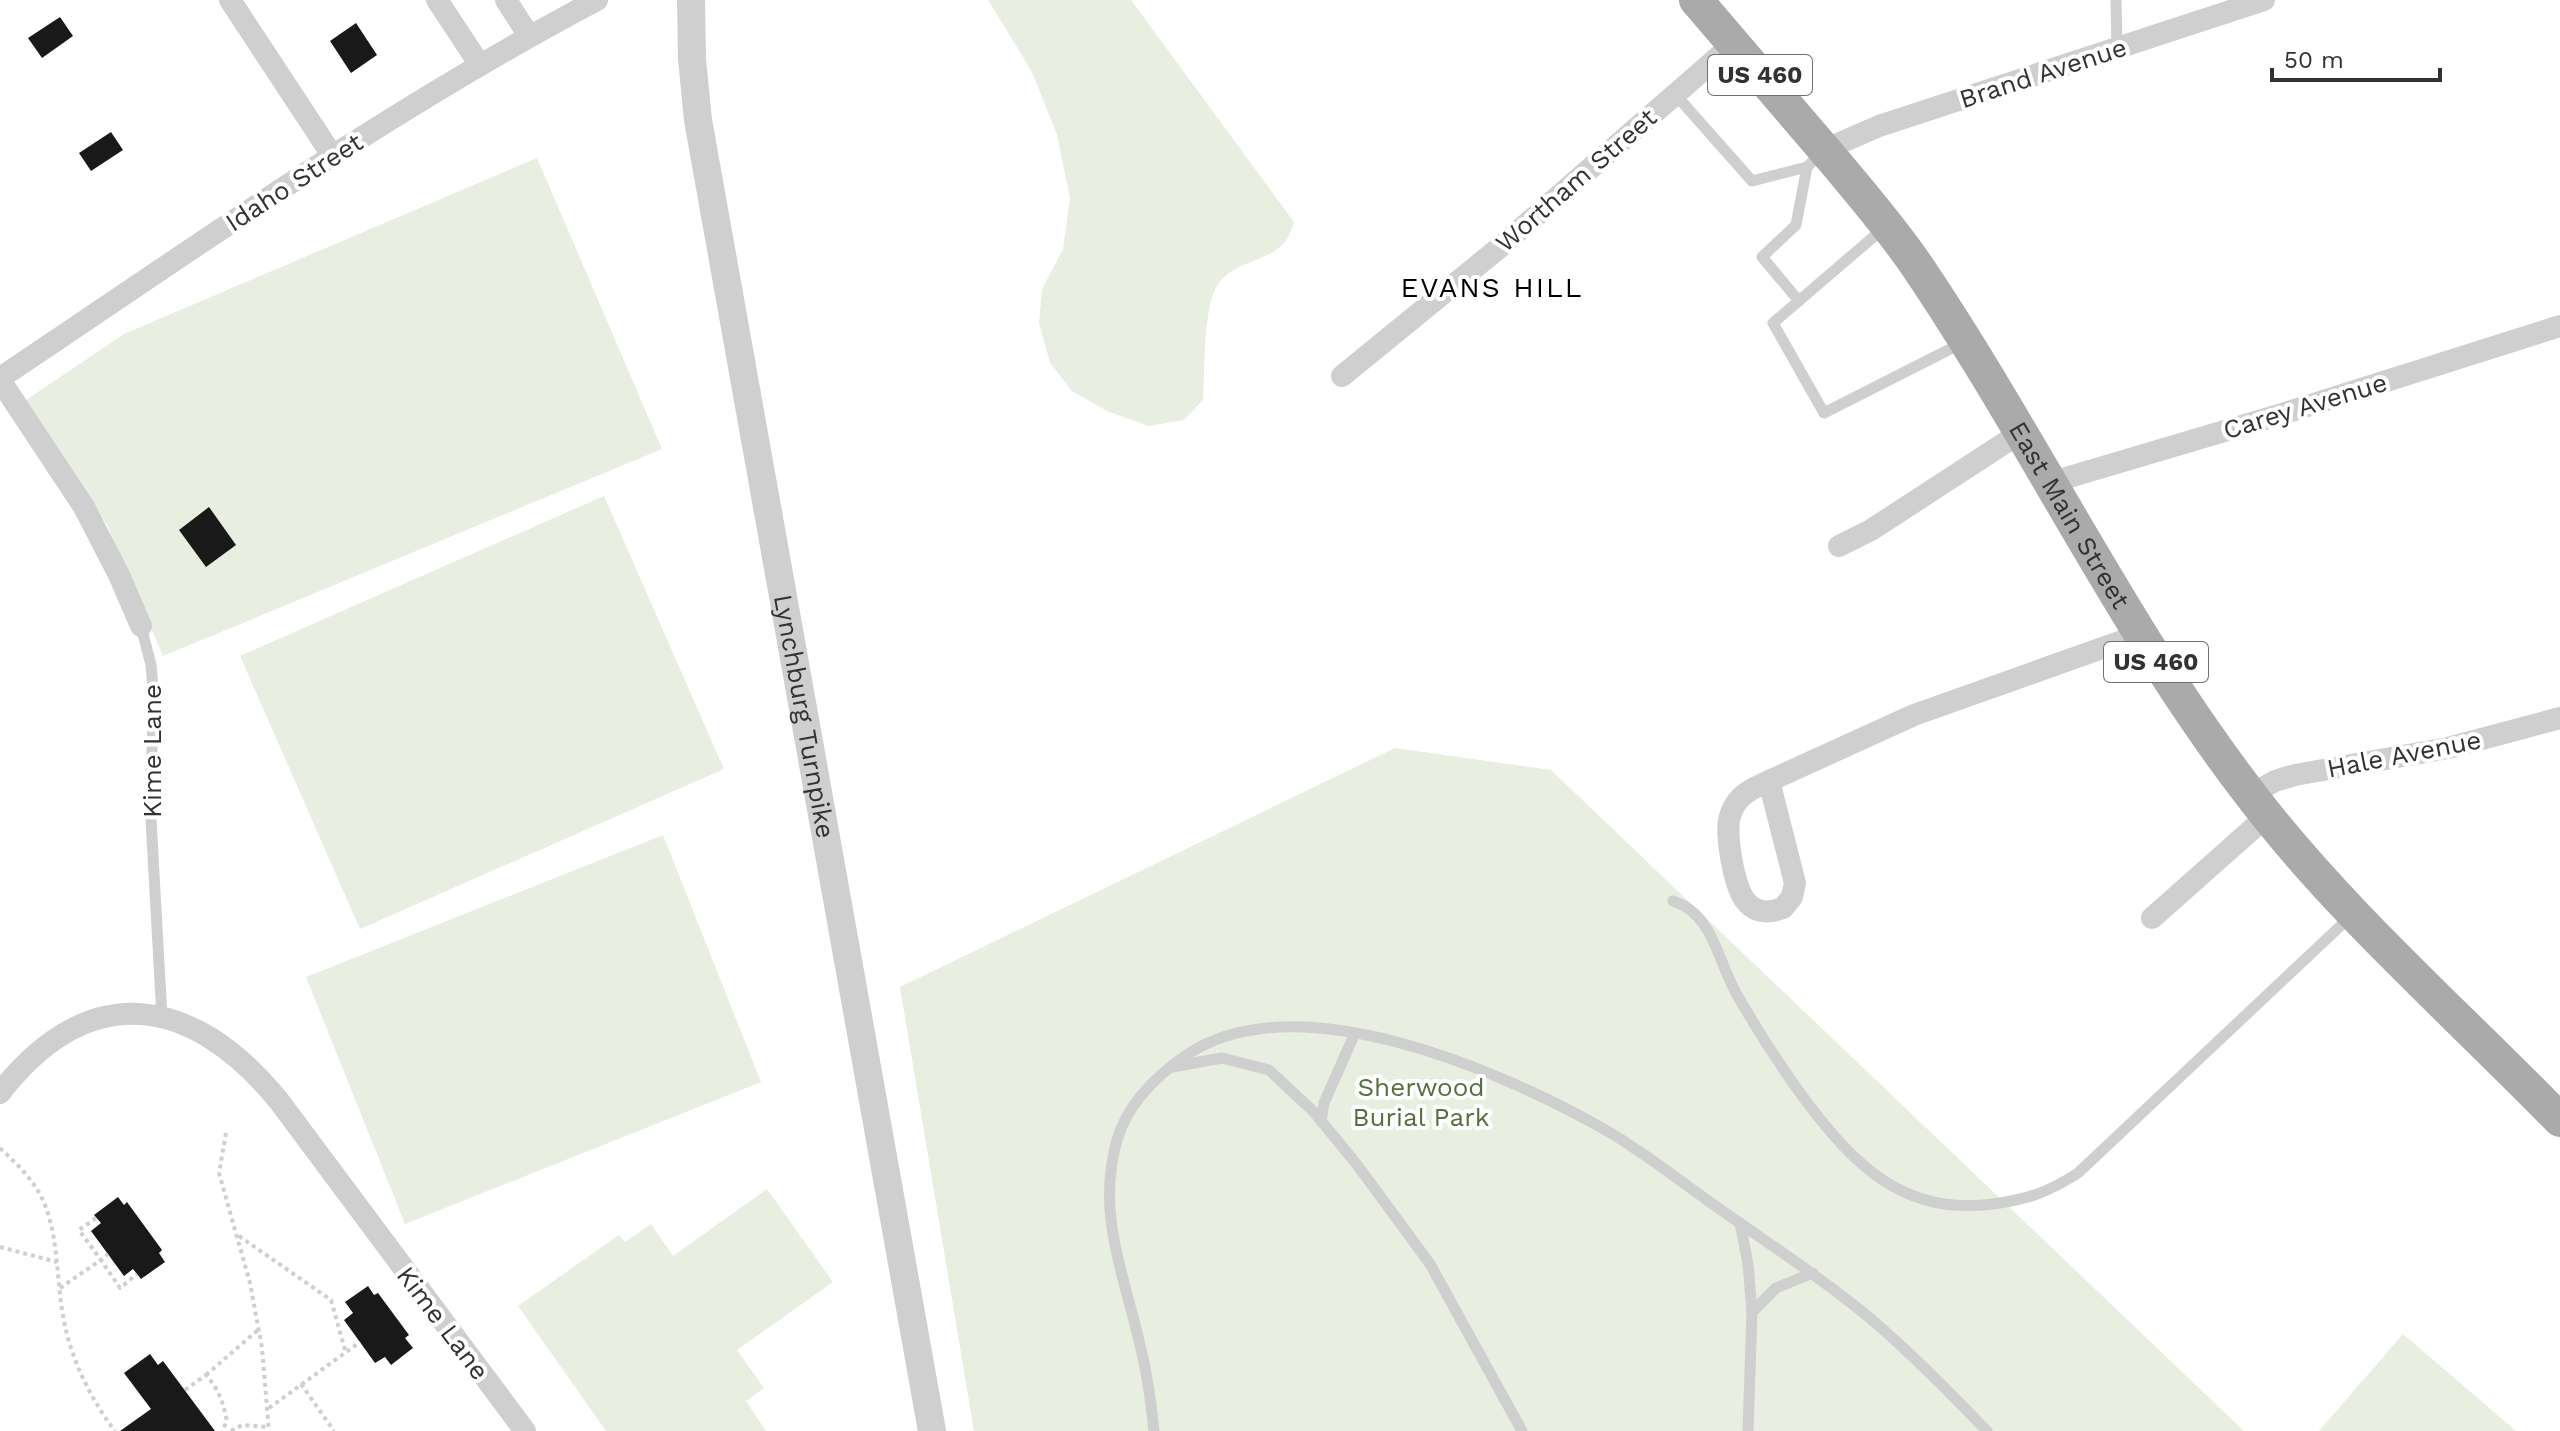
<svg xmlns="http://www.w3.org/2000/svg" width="2560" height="1431" font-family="'Work Sans',sans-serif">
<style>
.green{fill:#e8eee0}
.building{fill:#191919}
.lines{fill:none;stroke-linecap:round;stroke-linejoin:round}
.path{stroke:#cfcfcf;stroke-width:4;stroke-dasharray:4 4;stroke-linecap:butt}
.service{stroke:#cfcfcf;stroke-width:11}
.minor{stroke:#cfcfcf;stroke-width:22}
.tertiary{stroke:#cfcfcf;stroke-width:28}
.primary{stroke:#aaa;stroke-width:34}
.labels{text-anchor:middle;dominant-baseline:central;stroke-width:8;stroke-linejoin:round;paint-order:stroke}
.shield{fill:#fff;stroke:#707070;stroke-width:2}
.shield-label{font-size:24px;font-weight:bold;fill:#323232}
.street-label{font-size:26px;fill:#323232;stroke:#fff}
.park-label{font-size:26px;fill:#576e3e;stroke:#fff}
.neighbourhood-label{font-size:28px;letter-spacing:2px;fill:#000;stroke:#fff}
</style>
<rect width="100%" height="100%" fill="#fff"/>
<g class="green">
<path d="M 988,0 L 1131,0 L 1294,222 C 1291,229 1289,239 1283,244 C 1265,263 1229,262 1216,288 C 1203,312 1205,371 1203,400 L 1184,420 L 1148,426 L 1107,411 L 1072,391 L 1050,363 L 1039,323 L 1042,289 L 1063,249 L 1070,198 L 1057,135 L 1032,72 Z"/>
<path d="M 537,158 L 662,449 L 163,656 L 107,525 L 26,400 L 124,334 Z"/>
<path d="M 604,496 L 724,769 L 360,929 L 240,656 Z"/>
<path d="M 1395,748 L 1551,770 L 2244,1431 L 974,1431 L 900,987 Z"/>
<path d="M 663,835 L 761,1082 L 405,1224 L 306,977 Z"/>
<path d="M 767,1189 L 833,1282 L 737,1350 L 764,1388 L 746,1401 L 766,1431 L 606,1431 L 518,1306 L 619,1235 L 625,1242 L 651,1224 L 673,1256 Z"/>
<path d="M 2403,1334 L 2516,1431 L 2319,1431 Z"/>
</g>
<g class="building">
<path d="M 60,17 L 73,36 L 42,58 L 28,38 Z"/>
<path d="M 356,23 L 377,55 L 351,73 L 330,41 Z"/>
<path d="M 111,132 L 123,150 L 91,171 L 79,153 Z"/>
<path d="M 209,507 L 236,545 L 206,567 L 179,530 Z"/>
<path d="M 118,1197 L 124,1205 L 127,1202 L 162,1250 L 159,1253 L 165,1262 L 141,1279 L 133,1269 L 124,1276 L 91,1231 L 101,1223 L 94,1215 Z"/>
<path d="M 368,1286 L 374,1295 L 378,1293 L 409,1335 L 405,1338 L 413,1348 L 391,1365 L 385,1357 L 375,1363 L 344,1320 L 353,1313 L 345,1302 Z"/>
<path d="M 150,1354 L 158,1365 L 163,1361 L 215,1431 L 120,1431 L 151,1409 L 124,1373 Z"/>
</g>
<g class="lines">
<g class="path">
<path d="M 226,1133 L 219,1173 L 250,1283 L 262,1348 L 269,1431"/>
<path d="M 0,1148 C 18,1165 36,1182 45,1205 C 60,1244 56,1287 65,1326 C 73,1363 92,1401 115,1431"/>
<path d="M 96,1218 L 79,1230 L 101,1260 L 108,1254"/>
<path d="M 239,1236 L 331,1300 L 345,1350"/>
<path d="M 0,1247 L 57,1262"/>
<path d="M 60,1288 L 101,1260 L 120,1288 L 137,1274"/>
<path d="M 206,1375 L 258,1330"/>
<path d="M 301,1384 L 334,1431"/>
<path d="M 185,1390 L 206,1375 C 219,1390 223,1402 227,1421 L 222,1431"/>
<path d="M 269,1408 L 360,1342"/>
<path d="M 231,1431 L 242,1425 L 269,1427"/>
</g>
<g class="service">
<path d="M 2116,0 L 2117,48"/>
<path d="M 1675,94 L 1752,181 L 1807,167 L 1821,153"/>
<path d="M 1885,227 L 1773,323 L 1824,413 L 1962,343"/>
<path d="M 1799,301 L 1762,257 L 1796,225 L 1807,167"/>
<path d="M 141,626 L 151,665 L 154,700 L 150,801 L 162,1018"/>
<path d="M 1673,901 C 1713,914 1717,959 1736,993 C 1757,1030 1781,1067 1806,1101 C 1855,1166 1905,1216 1993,1204 C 2028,1199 2047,1193 2078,1173 L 2351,916"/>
<path d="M 1172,1067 L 1222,1058 L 1269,1070 L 1314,1112 L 1358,1166 L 1430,1264 L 1522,1431"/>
<path d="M 1321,1121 L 1324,1103 L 1355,1033"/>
<path d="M 1740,1223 L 1748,1264 L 1752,1312"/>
<path d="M 1154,1431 C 1151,1402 1147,1373 1140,1345 C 1124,1274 1096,1214 1117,1140 C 1128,1102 1157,1075 1188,1054 C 1298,982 1499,1070 1602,1128 C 1645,1152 1683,1184 1724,1212 C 1774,1247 1824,1280 1871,1319 C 1912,1354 1950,1393 1987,1431"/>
<path d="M 1748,1431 L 1752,1312 L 1776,1288 L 1813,1273"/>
</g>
<g class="minor">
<path d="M 230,0 L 332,155"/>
<path d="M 437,0 L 480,65"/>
<path d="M 506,0 L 529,36"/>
<path d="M 1824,150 L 1879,126 L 2264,0"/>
<path d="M 1342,376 L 1499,248 L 1733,44"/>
<path d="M 0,378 C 196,247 388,110 597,0"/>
<path d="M 0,380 L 84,507 L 119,575 L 141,626"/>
<path d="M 2049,483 L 2282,414 L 2560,326"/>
<path d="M 1839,546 L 1871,530 L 2020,433"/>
<path d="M 1769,781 L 1914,715 L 2139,635"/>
<path d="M 1769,781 L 1795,883 L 1792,897 L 1783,908 C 1744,923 1736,886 1731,857 C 1729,844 1726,825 1731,813 C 1737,795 1753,788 1769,781 Z"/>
<path d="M 2250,795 L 2275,781 L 2295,775 L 2448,748 L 2560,718"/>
<path d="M 2152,918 L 2267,816"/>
<path d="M 0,1093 C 89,978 193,995 279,1101 L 525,1431"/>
</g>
<path class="tertiary" id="s1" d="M 691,0 L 692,59 L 698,120 L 932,1431"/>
<path class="primary" id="s2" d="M 1696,0 C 1744,56 1792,112 1840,168 C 1867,201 1895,233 1919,269 C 2035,441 2123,629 2250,794 C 2339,911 2457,1014 2560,1120"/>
</g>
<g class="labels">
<g class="shield">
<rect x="1708" y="55" width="104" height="40" rx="6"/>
<rect x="2104" y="642" width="104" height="40" rx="6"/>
</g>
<g class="shield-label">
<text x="1760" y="75">US 460</text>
<text x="2156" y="662">US 460</text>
</g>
<g class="street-label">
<text transform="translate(2043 73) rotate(-18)">Brand Avenue</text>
<text transform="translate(1576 180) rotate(-41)">Wortham Street</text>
<text transform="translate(294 182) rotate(-33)">Idaho Street</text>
<text transform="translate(2305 406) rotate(-17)">Carey Avenue</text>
<text stroke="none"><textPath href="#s2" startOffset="638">East Main Street</textPath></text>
<text stroke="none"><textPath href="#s1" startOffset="726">Lynchburg Turnpike</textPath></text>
<text transform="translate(152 751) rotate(-90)">Kime Lane</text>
<text transform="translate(2404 754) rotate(-11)">Hale Avenue</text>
<text transform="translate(443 1323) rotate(53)">Kime Lane</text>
</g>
<g class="park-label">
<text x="1421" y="1087">Sherwood<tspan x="1421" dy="30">Burial Park</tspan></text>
</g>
<g class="neighbourhood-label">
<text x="1492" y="287">EVANS HILL</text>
</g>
</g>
<path d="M2272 68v12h168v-12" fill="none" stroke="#323232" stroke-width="4"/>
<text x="2284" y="68" font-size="24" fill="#323232" stroke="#ffffff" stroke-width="6" paint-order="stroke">50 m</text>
</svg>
